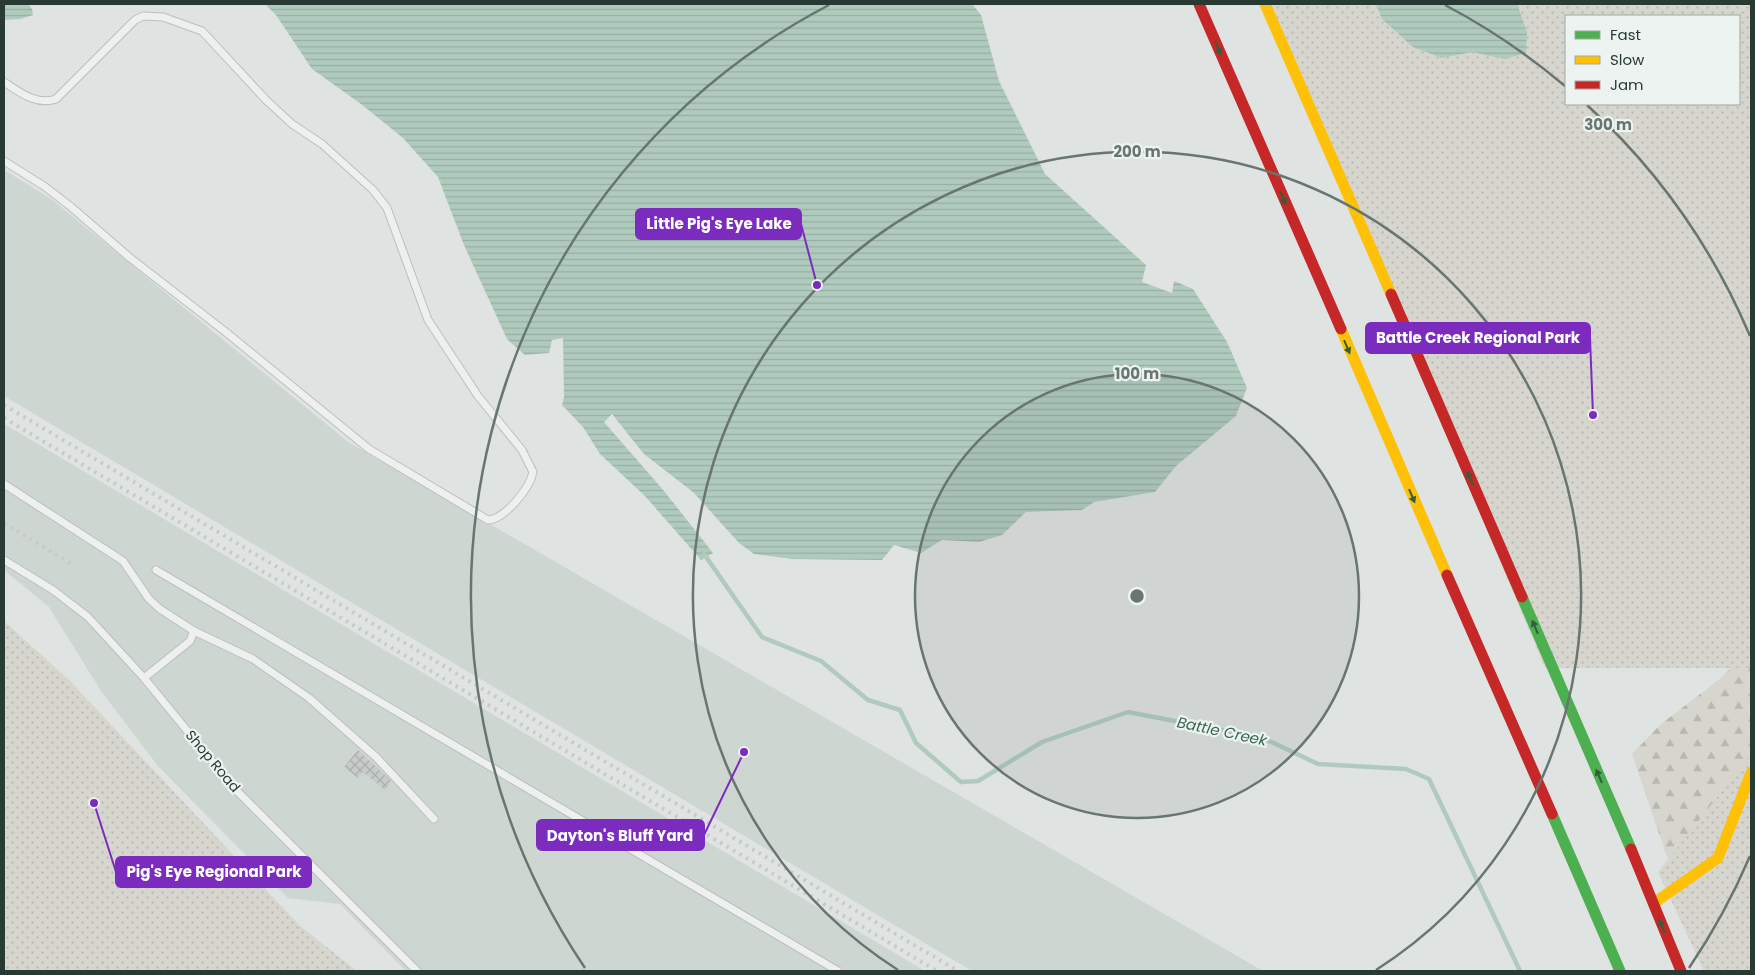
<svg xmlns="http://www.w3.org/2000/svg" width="1755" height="975" font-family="Poppins,sans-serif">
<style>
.built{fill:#cdd6d1}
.forest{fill:url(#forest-firs)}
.park{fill:url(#park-dots);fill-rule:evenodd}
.water{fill:url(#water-rules)}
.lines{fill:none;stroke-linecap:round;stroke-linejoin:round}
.stream{stroke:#b0cbbd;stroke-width:4.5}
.building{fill:url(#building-cross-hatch)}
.lane-casing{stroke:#bbbfbd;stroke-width:9}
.lane{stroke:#eef0ef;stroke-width:7}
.fast{stroke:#4caf50;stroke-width:11}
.slow{stroke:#ffc107;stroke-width:11}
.jam{stroke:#c62828;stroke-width:11}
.rail{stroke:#c7cac9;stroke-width:4;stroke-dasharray:2.5 5;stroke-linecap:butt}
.oneway{fill:#335d3c}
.ring{fill:none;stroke:#687570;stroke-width:2.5}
.labels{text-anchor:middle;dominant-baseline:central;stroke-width:4.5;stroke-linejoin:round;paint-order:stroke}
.street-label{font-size:14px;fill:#283a33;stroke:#ecf3f0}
.water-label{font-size:15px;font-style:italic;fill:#386851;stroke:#ecf3f0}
.centre{fill:#687570;stroke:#ecf3f0;stroke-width:2.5}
.ring-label{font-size:15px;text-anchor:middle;font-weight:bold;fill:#687570;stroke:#ecf3f0;stroke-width:4.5;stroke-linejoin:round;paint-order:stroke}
.leader{fill:none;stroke:#7b2cbf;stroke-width:2}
.callout-dot{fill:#7b2cbf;stroke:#ecf3f0;stroke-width:2}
.callout{fill:#7b2cbf;stroke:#7b2cbf;stroke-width:2}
.callout-label{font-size:15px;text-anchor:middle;font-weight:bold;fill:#fff}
</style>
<defs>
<pattern id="forest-firs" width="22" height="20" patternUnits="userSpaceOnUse" patternTransform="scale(1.25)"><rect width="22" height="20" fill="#d6d5ce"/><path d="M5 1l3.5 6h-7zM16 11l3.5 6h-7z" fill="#b8b8b1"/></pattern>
<pattern id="park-dots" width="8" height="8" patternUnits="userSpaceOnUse" patternTransform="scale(1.25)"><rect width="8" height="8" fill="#d6d5ce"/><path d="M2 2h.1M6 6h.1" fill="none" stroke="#b8b8b1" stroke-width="1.8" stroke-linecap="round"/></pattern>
<pattern id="water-rules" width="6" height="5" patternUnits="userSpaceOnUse" patternTransform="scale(1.25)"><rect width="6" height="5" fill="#b0cbbd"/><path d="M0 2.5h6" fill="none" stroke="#97afa3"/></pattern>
<pattern id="building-cross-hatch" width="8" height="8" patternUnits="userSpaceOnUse" patternTransform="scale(1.25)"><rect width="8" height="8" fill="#c7cbc9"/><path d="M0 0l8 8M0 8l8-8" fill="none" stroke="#abafad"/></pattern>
</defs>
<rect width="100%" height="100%" fill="#dfe3e1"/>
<g class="built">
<path d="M 4,170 L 51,199 L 348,442 L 1263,971 L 972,971 L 4,396 Z"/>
<path d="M 4,424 L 925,971 L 406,971 L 340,904 L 288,898 L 158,766 L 101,691 L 49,607 L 4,570 Z"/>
</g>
<path class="forest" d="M 1751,646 L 1751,971 L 1697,925 L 1665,851 L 1632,754 L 1661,724 L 1720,679 Z"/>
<g class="park">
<path d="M 1265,4 L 1751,4 L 1751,668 L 1545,668 ZM 1566,16 L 1739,16 L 1739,104 L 1566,104 Z"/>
<path d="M 4,621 L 70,681 L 300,926 L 357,971 L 4,971 Z"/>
<path d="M 1751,754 L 1751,971 L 1704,971 L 1658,872 Z"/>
</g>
<g class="water">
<path d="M 4,4 L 28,4 L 32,9 L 33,15 L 20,19 L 4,20 Z"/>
<path d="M 265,4 L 972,4 L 981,15 L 999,81 L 1045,174 L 1146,265 L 1142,282 L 1172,293 L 1174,281 L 1193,289 L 1227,342 L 1247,388 L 1236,416 L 1176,466 L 1155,492 L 1094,502 L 1082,510 L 1026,512 L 1002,535 L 979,542 L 942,540 L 921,553 L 894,545 L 882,560 L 792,559 L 754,554 L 739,543 L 693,492 L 644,454 L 612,414 L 604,422 L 664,491 L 713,553 L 701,560 L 645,496 L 600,454 L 583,427 L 562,405 L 564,397 L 563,338 L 552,340 L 549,353 L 525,355 L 507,339 L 464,245 L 438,177 L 403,138 L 361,104 L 312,69 L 276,15 Z"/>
<path d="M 1376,4 L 1517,4 L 1527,32 L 1526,53 L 1505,59 L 1472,52 L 1442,58 L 1413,47 L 1382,19 Z"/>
</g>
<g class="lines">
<path class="stream" d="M 704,554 L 762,637 L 821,661 L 868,700 L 900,710 L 916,743 L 961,782 L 978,781 L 1042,742 L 1128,712 L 1263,738 L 1318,764 L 1406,769 L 1429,779 L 1520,971"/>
</g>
<path class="building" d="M 358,750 L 391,781 L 385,790 L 363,772 L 358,778 L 344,767 Z"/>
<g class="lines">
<g class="lane-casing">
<g id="lane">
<path d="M 4,82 C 19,92 37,106 56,99 L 135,20 L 143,16 L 163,17 L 202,31 L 266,100 L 292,124 L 322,144 L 373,190 L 387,208 L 428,320 L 478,396 L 522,450 L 533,472 C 530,488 505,519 488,520 L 369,449 L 227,333 L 129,257 L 70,206 L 44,186 L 4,161"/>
<path d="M 4,484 L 123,561 L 149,599 L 160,609 L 194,631 L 253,659 L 309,698 L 376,757 L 434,819"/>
<path d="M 4,560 L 53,590 L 88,617 L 144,678 L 235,789 L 417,971"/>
<path d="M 156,570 L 838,971"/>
<path d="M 144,678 L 190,641 L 194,631"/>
</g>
</g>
<use href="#lane" class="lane"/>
<g class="fast">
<path d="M 1522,597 L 1631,849"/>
<path d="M 1552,814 L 1620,971"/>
</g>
<g class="slow">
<path d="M 1265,4 L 1391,294"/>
<path d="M 1341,329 L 1447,575"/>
<path d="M 1654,903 L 1718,858 L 1751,773"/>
</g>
<g class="jam">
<path d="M 1199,4 L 1341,329"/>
<path d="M 1391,294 L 1522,597"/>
<path d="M 1447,575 L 1552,814"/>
<path d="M 1631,849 L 1681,971"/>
</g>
<g class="rail">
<path d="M 4,405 L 958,971"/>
<path d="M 4,418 L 937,971"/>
<path d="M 4,523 L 73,565"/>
</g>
</g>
<defs><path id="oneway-solid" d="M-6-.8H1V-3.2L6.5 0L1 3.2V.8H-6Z" transform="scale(1.25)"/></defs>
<g class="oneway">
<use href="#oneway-solid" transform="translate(1218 48) rotate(67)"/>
<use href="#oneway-solid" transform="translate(1283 198) rotate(67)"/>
<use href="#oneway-solid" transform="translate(1347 347) rotate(67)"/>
<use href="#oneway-solid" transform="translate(1470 478) rotate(-113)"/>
<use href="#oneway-solid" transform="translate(1412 496) rotate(67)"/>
<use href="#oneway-solid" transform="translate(1535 627) rotate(-113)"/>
<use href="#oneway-solid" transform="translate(1599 776) rotate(-113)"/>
<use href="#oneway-solid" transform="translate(1662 926) rotate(-111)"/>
</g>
<circle cx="1137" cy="596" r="222" fill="#687570" fill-opacity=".12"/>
<g class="ring">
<circle cx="1137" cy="596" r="222"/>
<path d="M898 970A444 444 0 1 1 1376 970"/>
<path d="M1750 856A666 666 0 0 1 1689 968M585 968A666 666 0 0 1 829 5M1445 5A666 666 0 0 1 1565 86M1587 105A666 666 0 0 1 1750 336"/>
</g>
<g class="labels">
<g class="street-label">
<text transform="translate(213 761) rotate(50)">Shop Road</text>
</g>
<g class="water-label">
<text transform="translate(1222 731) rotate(12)">Battle Creek</text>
</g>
</g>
<circle cx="1137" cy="596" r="8" class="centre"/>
<g class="ring-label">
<text x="1608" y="130">300 m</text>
<text x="1137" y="157">200 m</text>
<text x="1137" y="379">100 m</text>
</g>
<path class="leader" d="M817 285L801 224M1593 415L1590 338M744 752L704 835M94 803L116 872"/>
<g class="callout-dot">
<circle cx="817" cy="285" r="5"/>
<circle cx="1593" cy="415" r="5"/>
<circle cx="744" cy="752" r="5"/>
<circle cx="94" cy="803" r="5"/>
</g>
<g class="callout">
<rect x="636" y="209" width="165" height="30" rx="5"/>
<rect x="1366" y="323" width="224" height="30" rx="5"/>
<rect x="537" y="820" width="167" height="30" rx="5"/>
<rect x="116" y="857" width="195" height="30" rx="5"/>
</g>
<g class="callout-label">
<text x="719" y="229">Little Pig's Eye Lake</text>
<text x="1478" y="343">Battle Creek Regional Park</text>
<text x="620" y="841">Dayton's Bluff Yard</text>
<text x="214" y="877">Pig's Eye Regional Park</text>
</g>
<rect width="1755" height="975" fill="none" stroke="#283a33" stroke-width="10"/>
<rect x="1565" y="15" width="175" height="90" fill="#ecf3f0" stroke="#9ea9a4"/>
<rect x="1575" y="31" width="25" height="8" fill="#4caf50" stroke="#9ea9a4"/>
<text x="1610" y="40" font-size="15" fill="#283a33">Fast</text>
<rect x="1575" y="56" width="25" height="8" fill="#ffc107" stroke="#9ea9a4"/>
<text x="1610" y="65" font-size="15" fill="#283a33">Slow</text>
<rect x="1575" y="81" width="25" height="8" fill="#c62828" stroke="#9ea9a4"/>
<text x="1610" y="90" font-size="15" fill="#283a33">Jam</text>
</svg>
